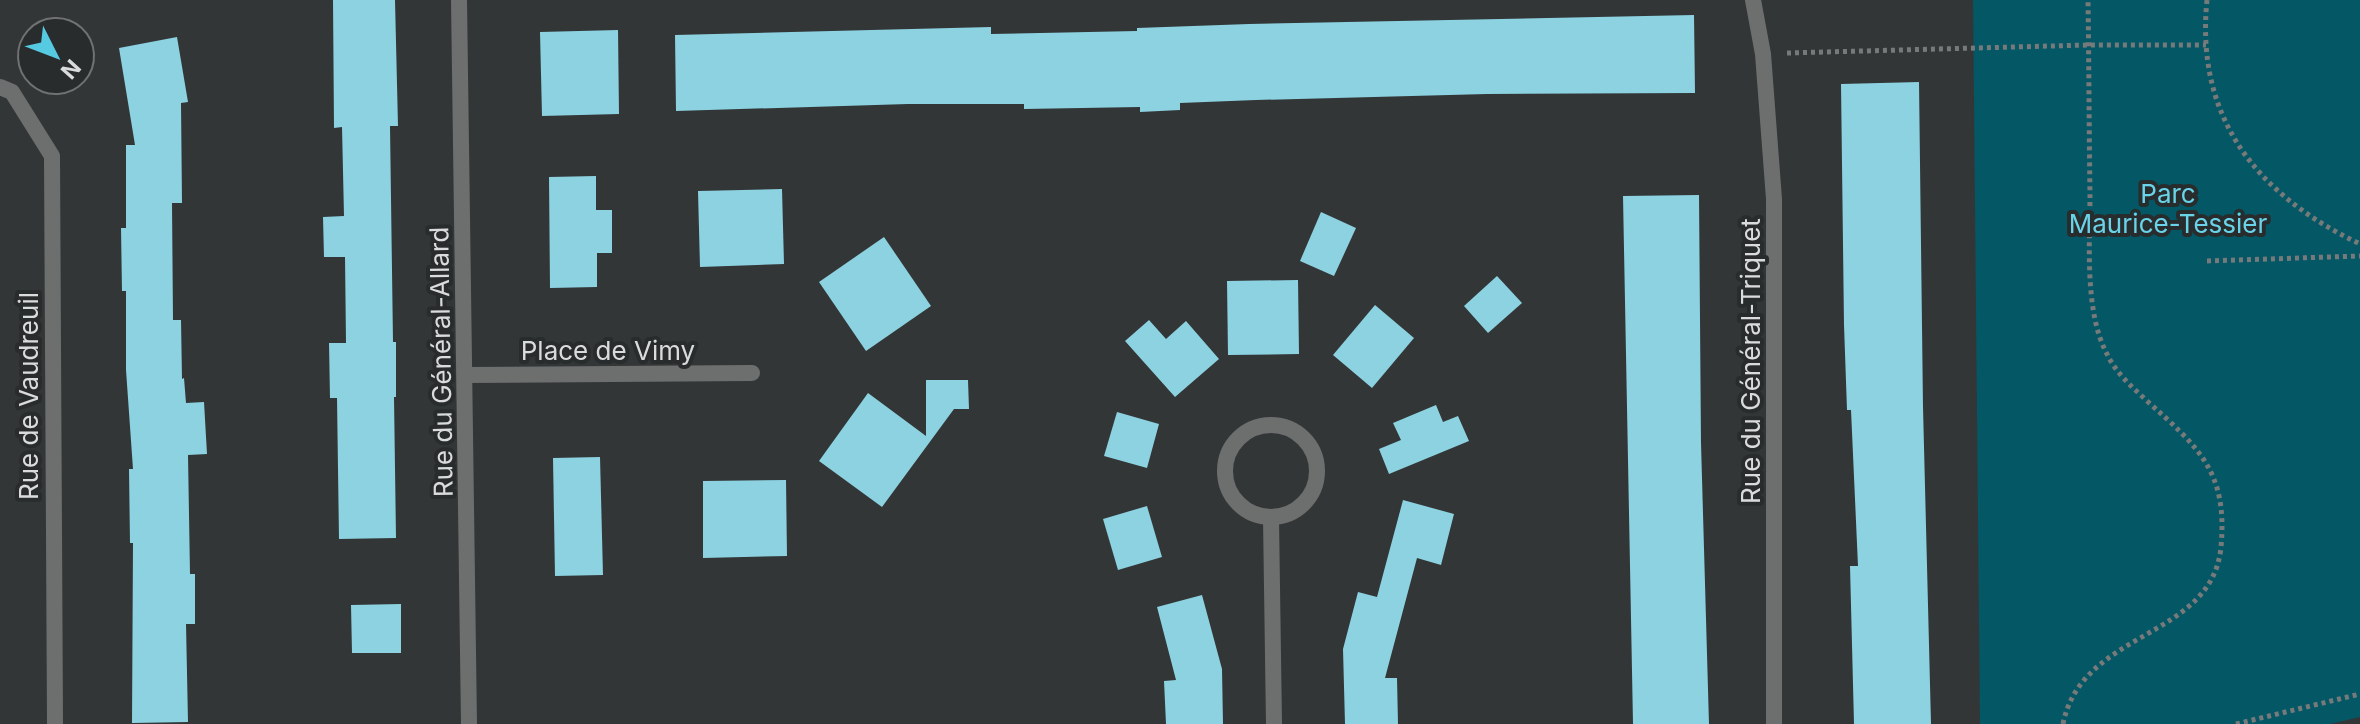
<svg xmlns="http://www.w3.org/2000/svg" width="2360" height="724" font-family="Inter,sans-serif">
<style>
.green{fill:#045764}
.building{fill:#8cd2e1}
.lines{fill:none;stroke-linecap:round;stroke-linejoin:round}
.path{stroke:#777a7b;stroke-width:5;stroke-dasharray:4 4;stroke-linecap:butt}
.street{stroke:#6d6f6f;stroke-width:16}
.labels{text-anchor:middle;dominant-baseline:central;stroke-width:8;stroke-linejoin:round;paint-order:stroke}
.park-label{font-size:26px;fill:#69d4e9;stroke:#292c2c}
.street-label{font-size:26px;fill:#dadbdc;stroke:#292c2c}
</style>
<rect width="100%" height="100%" fill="#333637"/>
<path class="green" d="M 1973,0 L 2360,0 L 2360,717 L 2330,724 L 1980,724 Z"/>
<g class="building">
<path d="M 333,0 L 395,0 L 398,126 L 390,126 L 393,342 L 396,342 L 396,397 L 394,397 L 396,538 L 339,539 L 337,398 L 330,398 L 329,343 L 346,343 L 345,257 L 324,257 L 323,217 L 344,216 L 342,127 L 334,128 Z"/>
<path d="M 1694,15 L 1695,93 L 1487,94 L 1256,100 L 1180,103 L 1180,110 L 1140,112 L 1140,107 L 1024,109 L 1024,104 L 908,104 L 676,111 L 675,35 L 991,27 L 991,34 L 1137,31 L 1137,28 L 1249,24 Z"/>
<path d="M 618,30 L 619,114 L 542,116 L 540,32 Z"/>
<path d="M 177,37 L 188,102 L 181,103 L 182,203 L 172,203 L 173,320 L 181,320 L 182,379 L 184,378 L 186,403 L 204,402 L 207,454 L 188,455 L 190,574 L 195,574 L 195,624 L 186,624 L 188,722 L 132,723 L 133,543 L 130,543 L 129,469 L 133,469 L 126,370 L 126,291 L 122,291 L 121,228 L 126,228 L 126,145 L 135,145 L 119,48 Z"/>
<path d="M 1919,82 L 1923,407 L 1931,724 L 1854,724 L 1850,566 L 1858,566 L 1851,410 L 1847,410 L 1844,325 L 1841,84 Z"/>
<path d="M 596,176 L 596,210 L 612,210 L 612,253 L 597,253 L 597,287 L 550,288 L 549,177 Z"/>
<path d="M 782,189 L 784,264 L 700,267 L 698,191 Z"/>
<path d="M 1699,195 L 1701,443 L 1709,724 L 1633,724 L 1623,196 Z"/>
<path d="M 1321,212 L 1356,228 L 1334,276 L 1300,261 Z"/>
<path d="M 884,237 L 931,306 L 866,351 L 819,282 Z"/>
<path d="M 1497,276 L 1522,303 L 1488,333 L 1464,306 Z"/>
<path d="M 1298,280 L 1299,354 L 1228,355 L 1227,281 Z"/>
<path d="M 1375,305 L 1414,338 L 1372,388 L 1333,355 Z"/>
<path d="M 1149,320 L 1166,339 L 1186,321 L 1219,359 L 1175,397 L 1125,341 Z"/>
<path d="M 926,380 L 968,380 L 969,409 L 954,409 L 882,507 L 819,461 L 868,393 L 926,436 Z"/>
<path d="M 1436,405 L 1443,422 L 1458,416 L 1469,441 L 1389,474 L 1379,449 L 1401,440 L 1393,423 Z"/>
<path d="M 1117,412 L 1159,424 L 1147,468 L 1104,456 Z"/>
<path d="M 600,457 L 603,575 L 555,576 L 553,458 Z"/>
<path d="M 786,480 L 787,556 L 703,558 L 703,481 Z"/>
<path d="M 1403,500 L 1454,514 L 1441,565 L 1417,558 L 1385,678 L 1397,678 L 1398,724 L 1345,724 L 1343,649 L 1358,592 L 1377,597 Z"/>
<path d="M 1147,506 L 1162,557 L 1118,570 L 1103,519 Z"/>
<path d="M 1202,595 L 1222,669 L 1223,724 L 1166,724 L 1164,681 L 1176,680 L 1157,607 Z"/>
<path d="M 401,604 L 401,653 L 352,653 L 351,605 Z"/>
</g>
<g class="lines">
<g class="path">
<path d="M 2207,0 C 2195,118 2257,195 2360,244"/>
<path d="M 1787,53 L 2089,45 L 2206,45"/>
<path d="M 2207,261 L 2360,256"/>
<path d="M 2063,724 C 2082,629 2212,640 2221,547 C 2228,471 2198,447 2146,400 C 2131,386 2116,373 2107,354 C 2084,311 2090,242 2090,193 C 2089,129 2089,64 2088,0"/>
<path d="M 2236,724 L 2360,694"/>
</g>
<g class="street">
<path d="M 459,0 L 469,724"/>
<path d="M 1753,0 L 1763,54 L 1774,199 L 1774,724"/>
<path d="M 0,87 L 12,92 L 52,156 L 55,724"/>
<path d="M 465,375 L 752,373"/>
<circle cx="1271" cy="471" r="46"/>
<path d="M 1271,518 L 1274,724"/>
</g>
</g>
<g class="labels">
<g class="park-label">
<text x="2168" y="193">Parc<tspan x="2168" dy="30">Maurice-Tessier</tspan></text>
</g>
<g class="street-label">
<text x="608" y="350">Place de Vimy</text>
<text transform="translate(1750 361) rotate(-90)">Rue du Général-Triquet</text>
<text transform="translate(441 362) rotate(-91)">Rue du Général-Allard</text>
<text transform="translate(28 396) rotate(-90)">Rue de Vaudreuil</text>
</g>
</g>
<g transform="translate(56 56) rotate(132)"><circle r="38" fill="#292c2c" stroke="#707272" stroke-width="2"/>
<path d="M0-6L14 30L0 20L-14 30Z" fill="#55cae0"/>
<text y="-12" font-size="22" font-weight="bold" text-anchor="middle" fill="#dadbdc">N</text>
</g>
</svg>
